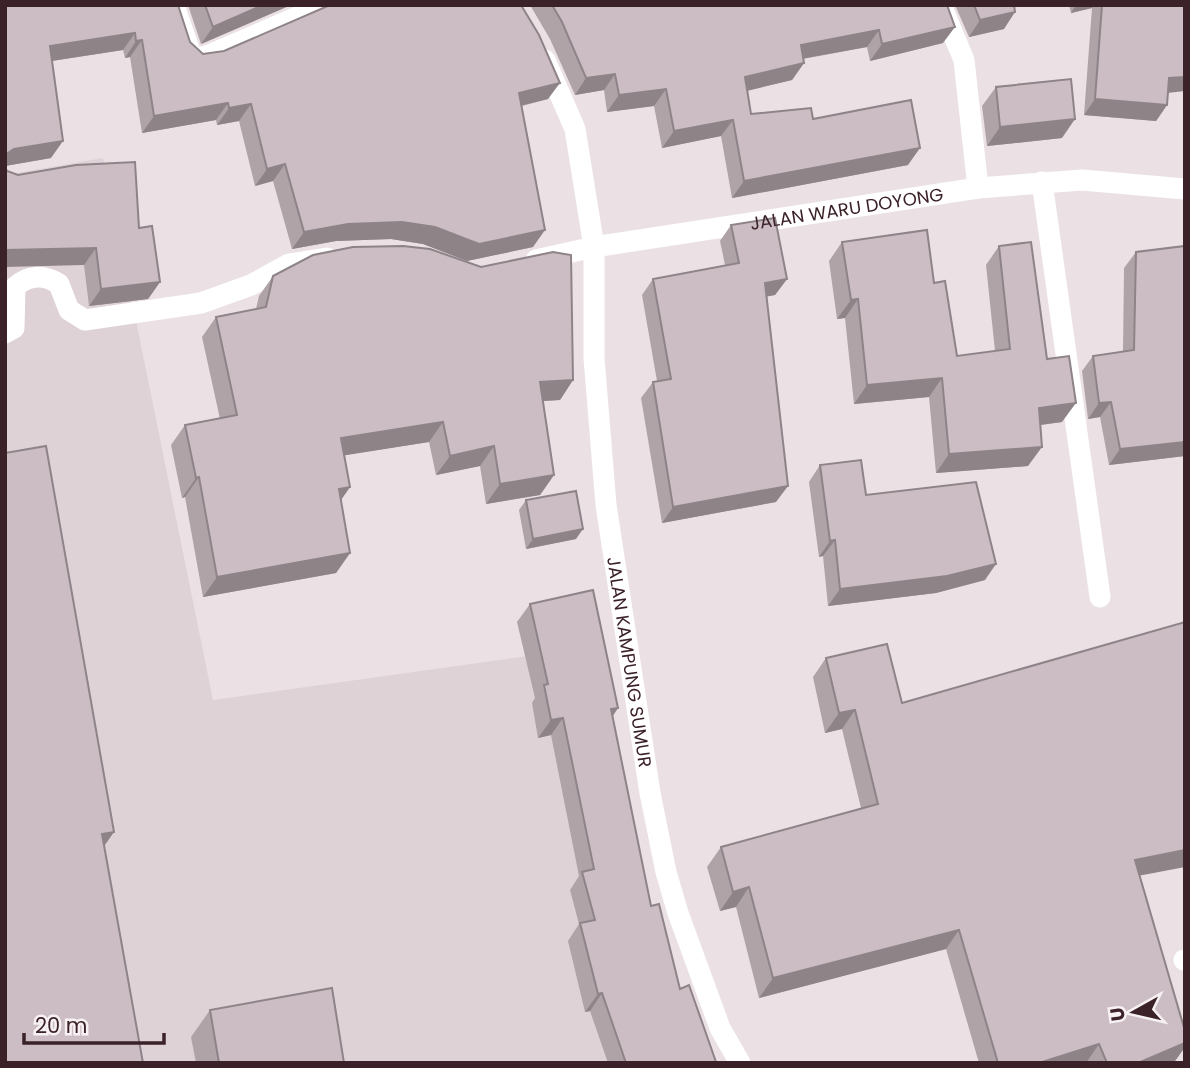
<svg xmlns="http://www.w3.org/2000/svg" width="1190" height="1068" font-family="Poppins,sans-serif">
<style>
.built{fill:#ded2d7}
.lines{fill:none;stroke-linecap:round;stroke-linejoin:round}
.street{stroke:#fff;stroke-width:21}
.wall{fill:#afa3a8}
.shaded-wall{fill:#8e8488}
.building{fill:#cbbdc3;stroke:#8e8488;stroke-width:2}
.labels{text-anchor:middle;dominant-baseline:central;stroke-width:6;stroke-linejoin:round;paint-order:stroke}
.street-label{font-size:18px;fill:#3b2228;stroke:#f7f1f4}
</style>
<rect width="100%" height="100%" fill="#ebe1e5"/>
<path class="built" d="M 103,158 L 213,700 L 556,652 L 618,1063 L 5,1063 L 5,175 Z"/>
<g class="lines">
<g class="street">
<path d="M 174,5 L 191,55 L 195,58 L 207,56 L 325,5"/>
<path d="M 941,5 L 964,60 L 978,188"/>
<path id="s1" d="M 545,60 L 575,129 L 594,247 L 594,358 L 606,505 L 650,793 L 666,872 L 678,913 L 720,1028 L 740,1063"/>
<path d="M 1042,182 L 1100,597"/>
<path id="s2" d="M 536,260 L 594,247 L 978,188 L 1082,180 L 1185,189"/>
<path d="M 5,333 L 14,328 L 15,287 C 28,275 44,274 59,284 L 69,310 L 85,320 L 201,303 L 251,285 L 289,264 L 327,258"/>
<path d="M 1184,960 L 1185,960"/>
</g>
</g>
<g class="wall">
<path d="M 5,5 L 190,42 L 203,54 L 548,99 L 522,106 L 533,247 L 467,261 L 423,244 L 391,239 L 336,241 L 292,249 L 273,181 L 255,186 L 239,121 L 217,125 L 216,120 L 142,133 L 130,57 L 125,58 L 123,50 L 52,61 L 51,158 L 5,166 Z"/>
<path d="M 188,5 L 291,5 L 201,44 Z"/>
<path d="M 530,5 L 947,5 L 943,43 L 870,61 L 867,47 L 803,59 L 804,63 L 792,80 L 747,91 L 751,114 L 813,119 L 908,165 L 732,198 L 721,136 L 662,148 L 654,106 L 607,112 L 604,90 L 575,95 L 550,39 Z"/>
<path d="M 955,5 L 1014,5 L 1004,29 L 969,37 Z"/>
<path d="M 1069,5 L 1185,5 L 1168,93 L 1167,105 L 1156,121 L 1084,115 L 1092,8 L 1071,13 Z"/>
<path d="M 996,87 L 1062,138 L 987,146 L 982,106 Z"/>
<path d="M 7,171 L 139,228 L 160,282 L 148,299 L 89,306 L 84,265 Z"/>
<path d="M 731,225 L 787,279 L 775,295 L 767,296 L 776,502 L 662,523 L 641,398 L 653,382 L 657,381 L 642,295 L 653,279 L 725,265 L 720,241 Z"/>
<path d="M 842,242 L 934,283 L 957,356 L 995,351 L 986,265 L 999,246 L 1047,359 L 1062,422 L 1040,425 L 1028,466 L 936,473 L 929,397 L 854,404 L 845,318 L 837,319 L 829,261 Z"/>
<path d="M 1185,246 L 1185,456 L 1109,465 L 1100,417 L 1088,419 L 1082,371 L 1093,356 L 1123,352 L 1124,268 L 1136,252 Z"/>
<path d="M 273,276 L 573,380 L 560,400 L 543,401 L 554,475 L 540,495 L 486,504 L 480,466 L 436,475 L 429,442 L 344,455 L 350,487 L 341,500 L 350,553 L 336,573 L 203,597 L 185,497 L 182,498 L 171,445 L 185,425 L 220,419 L 202,337 L 216,317 L 256,309 L 259,296 Z"/>
<path d="M 820,465 L 866,495 L 985,580 L 936,593 L 828,606 L 823,556 L 819,557 L 809,482 Z"/>
<path d="M 526,500 L 576,539 L 526,549 L 519,510 Z"/>
<path d="M 530,604 L 618,708 L 613,716 L 651,906 L 680,989 L 715,1063 L 608,1063 L 590,1011 L 585,1012 L 568,941 L 579,924 L 570,890 L 579,876 L 551,735 L 538,738 L 532,703 L 535,698 L 517,622 Z"/>
<path d="M 826,658 L 902,703 L 1140,875 L 1185,1031 L 1185,1047 L 1175,1061 L 1171,1063 L 979,1063 L 946,949 L 759,998 L 736,907 L 720,911 L 707,867 L 721,847 L 861,808 L 842,729 L 825,733 L 813,677 Z"/>
<path d="M 210,1010 L 344,1063 L 196,1063 L 191,1037 Z"/>
</g>
<g class="shaded-wall">
<path d="M 263,5 L 291,5 L 201,44 L 213,27 Z"/>
<path d="M 1076,5 L 1094,5 L 1092,8 L 1071,13 Z"/>
<path d="M 1015,12 L 1004,29 L 969,37 L 980,20 Z"/>
<path d="M 955,27 L 943,43 L 870,61 L 882,44 Z"/>
<path d="M 879,30 L 867,47 L 789,61 L 801,45 Z"/>
<path d="M 135,33 L 123,50 L 38,63 L 50,46 Z"/>
<path d="M 142,40 L 130,57 L 125,58 L 136,41 Z"/>
<path d="M 804,63 L 792,80 L 733,94 L 745,77 Z"/>
<path d="M 615,74 L 604,90 L 575,95 L 586,78 Z"/>
<path d="M 1185,77 L 1185,91 L 1158,94 L 1169,78 Z"/>
<path d="M 560,83 L 548,99 L 507,109 L 519,93 Z"/>
<path d="M 666,89 L 654,106 L 607,112 L 619,95 Z"/>
<path d="M 1095,99 L 1167,105 L 1156,121 L 1084,115 Z"/>
<path d="M 228,103 L 216,120 L 142,133 L 154,116 Z"/>
<path d="M 251,104 L 239,121 L 217,125 L 229,108 Z"/>
<path d="M 1075,119 L 1062,138 L 987,146 L 1000,127 Z"/>
<path d="M 733,120 L 721,136 L 662,148 L 674,131 Z"/>
<path d="M 63,141 L 51,158 L 5,166 L 5,156 L 8,153 L 14,149 Z"/>
<path d="M 920,148 L 908,165 L 732,198 L 744,181 Z"/>
<path d="M 285,164 L 273,181 L 255,186 L 267,169 Z"/>
<path d="M 402,222 L 545,230 L 533,247 L 467,261 L 423,244 L 391,239 L 336,241 L 292,249 L 304,232 L 348,224 Z"/>
<path d="M 96,248 L 84,265 L 5,267 L 5,250 Z"/>
<path d="M 787,279 L 775,295 L 754,299 L 765,283 Z"/>
<path d="M 160,282 L 148,299 L 89,306 L 101,289 Z"/>
<path d="M 858,299 L 845,318 L 837,319 L 851,300 Z"/>
<path d="M 942,378 L 929,397 L 854,404 L 867,385 Z"/>
<path d="M 573,380 L 560,400 L 526,402 L 540,382 Z"/>
<path d="M 1111,402 L 1100,417 L 1088,419 L 1099,403 Z"/>
<path d="M 1076,403 L 1062,422 L 1025,427 L 1039,408 Z"/>
<path d="M 443,422 L 429,442 L 328,458 L 341,438 Z"/>
<path d="M 1185,442 L 1185,456 L 1109,465 L 1120,449 Z"/>
<path d="M 494,446 L 480,466 L 436,475 L 450,456 Z"/>
<path d="M 1042,447 L 1028,466 L 936,473 L 949,454 Z"/>
<path d="M 554,475 L 540,495 L 486,504 L 500,484 Z"/>
<path d="M 199,477 L 185,497 L 182,498 L 196,478 Z"/>
<path d="M 788,486 L 776,502 L 662,523 L 673,507 Z"/>
<path d="M 350,487 L 336,507 L 339,489 Z"/>
<path d="M 583,529 L 576,539 L 526,549 L 533,539 Z"/>
<path d="M 835,540 L 823,556 L 819,557 L 830,541 Z"/>
<path d="M 350,553 L 336,573 L 203,597 L 217,577 Z"/>
<path d="M 996,564 L 985,580 L 936,593 L 828,606 L 840,589 Z"/>
<path d="M 618,708 L 606,725 L 611,709 Z"/>
<path d="M 855,710 L 842,729 L 825,733 L 839,713 Z"/>
<path d="M 563,718 L 551,735 L 538,738 L 551,720 Z"/>
<path d="M 114,832 L 91,865 L 102,834 Z"/>
<path d="M 1185,850 L 1185,867 L 1122,879 L 1135,860 Z"/>
<path d="M 749,887 L 736,907 L 720,911 L 733,892 Z"/>
<path d="M 959,930 L 946,949 L 759,998 L 773,978 Z"/>
<path d="M 602,993 L 590,1011 L 585,1012 L 598,994 Z"/>
<path d="M 1185,1043 L 1185,1047 L 1175,1061 L 1171,1063 L 1138,1063 Z"/>
<path d="M 1099,1044 L 1086,1063 L 1039,1063 Z"/>
</g>
<g class="building">
<path d="M 5,5 L 178,5 L 190,42 L 203,54 L 224,51 L 330,5 L 521,5 L 539,35 L 560,83 L 519,93 L 545,230 L 479,244 L 435,227 L 402,222 L 348,224 L 304,232 L 285,164 L 267,169 L 251,104 L 229,108 L 228,103 L 154,116 L 142,40 L 136,41 L 135,33 L 50,46 L 63,141 L 14,149 L 8,153 L 5,160 Z"/>
<path d="M 205,5 L 263,5 L 213,27 Z"/>
<path d="M 552,5 L 947,5 L 955,27 L 882,44 L 879,30 L 801,45 L 804,63 L 745,77 L 751,114 L 811,108 L 813,119 L 911,100 L 920,148 L 744,181 L 733,120 L 674,131 L 666,89 L 619,95 L 615,74 L 586,78 L 562,22 Z"/>
<path d="M 974,5 L 1014,5 L 1015,12 L 980,20 Z"/>
<path d="M 1102,5 L 1185,5 L 1185,77 L 1169,78 L 1167,105 L 1095,99 Z"/>
<path d="M 1071,79 L 1075,119 L 1000,127 L 996,87 Z"/>
<path d="M 135,162 L 139,228 L 152,226 L 160,282 L 101,289 L 96,248 L 5,250 L 5,167 L 7,171 L 18,175 L 76,165 Z"/>
<path d="M 775,218 L 787,279 L 765,283 L 788,486 L 673,507 L 653,382 L 671,379 L 653,279 L 739,263 L 731,225 Z"/>
<path d="M 927,230 L 934,283 L 945,281 L 957,356 L 1010,349 L 999,246 L 1031,242 L 1047,359 L 1069,356 L 1076,403 L 1039,408 L 1042,447 L 949,454 L 942,378 L 867,385 L 858,299 L 851,300 L 842,242 Z"/>
<path d="M 403,246 L 430,249 L 481,267 L 553,252 L 571,255 L 573,380 L 540,382 L 554,475 L 500,484 L 494,446 L 450,456 L 443,422 L 341,438 L 350,487 L 339,489 L 350,553 L 217,577 L 199,477 L 196,478 L 185,425 L 237,415 L 216,317 L 266,307 L 273,276 L 313,255 L 353,247 Z"/>
<path d="M 1185,246 L 1185,442 L 1120,449 L 1111,402 L 1099,403 L 1093,356 L 1134,350 L 1136,252 Z"/>
<path d="M 46,446 L 114,832 L 102,834 L 143,1063 L 5,1063 L 5,453 Z"/>
<path d="M 861,460 L 866,495 L 976,482 L 996,564 L 947,576 L 840,589 L 835,540 L 830,541 L 820,465 Z"/>
<path d="M 576,491 L 583,529 L 533,539 L 526,500 Z"/>
<path d="M 593,590 L 618,708 L 611,709 L 651,906 L 659,904 L 680,989 L 689,985 L 716,1062 L 714,1063 L 626,1063 L 602,993 L 598,994 L 580,923 L 595,920 L 582,872 L 594,869 L 563,718 L 551,720 L 544,685 L 548,684 L 530,604 Z"/>
<path d="M 1185,622 L 1185,850 L 1135,860 L 1185,1031 L 1185,1043 L 1138,1063 L 1107,1063 L 1099,1044 L 1039,1063 L 998,1063 L 959,930 L 773,978 L 749,887 L 733,892 L 721,847 L 878,804 L 855,710 L 839,713 L 826,658 L 887,644 L 902,703 Z"/>
<path d="M 332,988 L 344,1063 L 219,1063 L 210,1010 Z"/>
</g>
<g class="labels">
<g class="street-label">
<text stroke="none"><textPath href="#s2" startOffset="315">JALAN WARU DOYONG</textPath></text>
<text stroke="none"><textPath href="#s1" startOffset="612">JALAN KAMPUNG SUMUR</textPath></text>
</g>
</g>
<rect width="1190" height="1068" fill="none" stroke="#3b2228" stroke-width="14"/>
<g transform="translate(1134 1012) rotate(262)" stroke="#f7f1f4" stroke-width="5" paint-order="stroke">
<path d="M0-5L12 26L0 18L-12 26Z" fill="#3b2228"/>
<text y="-10" font-size="19" font-weight="bold" text-anchor="middle" fill="#3b2228">U</text>
</g>
<path d="M24 1033v10h140v-10" fill="none" stroke="#3b2228" stroke-width="3.5"/>
<text x="35" y="1033" font-size="21" fill="#3b2228" stroke="#f7f1f4" stroke-width="5" paint-order="stroke">20 m</text>
</svg>
